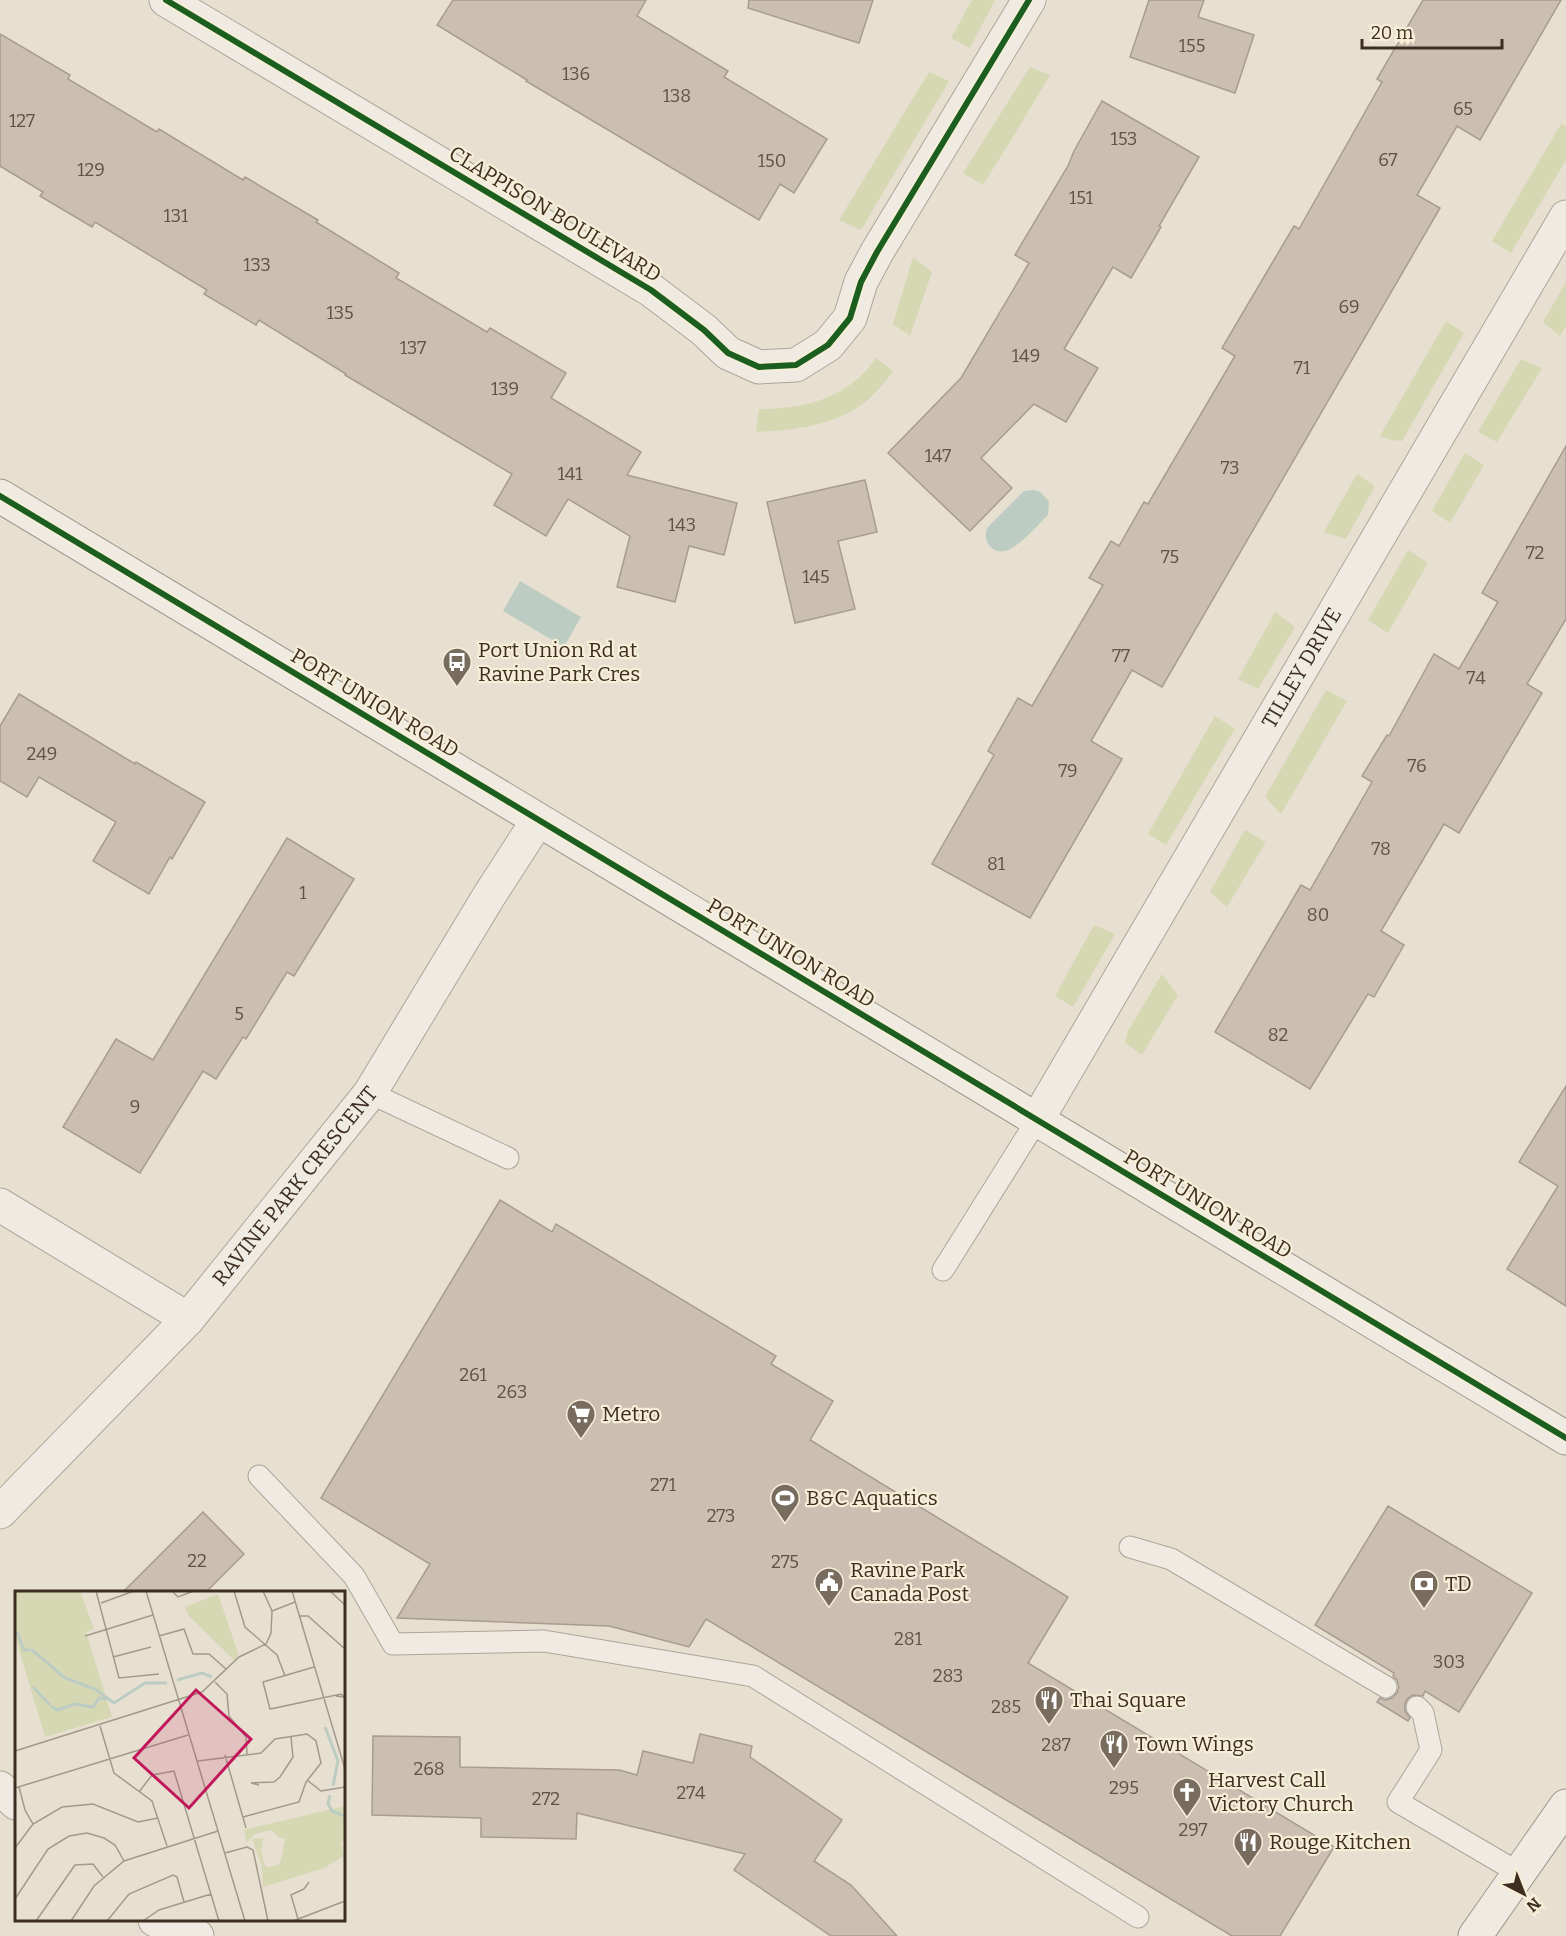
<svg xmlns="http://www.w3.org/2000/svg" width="1566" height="1936" font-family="Bitter,serif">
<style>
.green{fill:#d6d7b3}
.water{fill:#bcccc2}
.building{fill:#cbbfb2;stroke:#a89c90;stroke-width:1.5}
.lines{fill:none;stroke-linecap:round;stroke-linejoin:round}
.lane-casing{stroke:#ada599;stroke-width:23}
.street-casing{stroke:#ada599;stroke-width:35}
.secondary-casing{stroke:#9c958a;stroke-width:35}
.lane{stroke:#efebe3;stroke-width:21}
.street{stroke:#efebe3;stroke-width:33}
.secondary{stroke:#efebe3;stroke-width:33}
.cycleway-casing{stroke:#f7eed8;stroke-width:10}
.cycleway{stroke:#1b5e20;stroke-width:6}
.labels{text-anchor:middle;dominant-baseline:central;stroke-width:4.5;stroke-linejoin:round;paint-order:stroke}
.number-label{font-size:18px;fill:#605244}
.street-label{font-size:21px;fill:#3d2e20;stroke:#f7eed8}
.poi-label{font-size:21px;fill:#3d2e20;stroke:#f7eed8;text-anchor:start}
.inset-river{fill:none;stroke:#bcccc2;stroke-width:3}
.inset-road{fill:none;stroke:#a3998a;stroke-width:1.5}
.view{fill:#c2185b;fill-opacity:0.15;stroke:#c2185b;stroke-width:3}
.inset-edge{fill:none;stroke:#3d2e20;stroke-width:3}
</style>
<rect width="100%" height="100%" fill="#e7e0d1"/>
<g class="green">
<path d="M 972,0 L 995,0 L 970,48 L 951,38 Z"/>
<path d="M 1030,67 L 1050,75 L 1016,132 L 983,185 L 963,173 Z"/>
<path d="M 929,72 L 949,81 L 861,230 L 839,220 Z"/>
<path d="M 1561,124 L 1566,126 L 1566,160 L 1511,253 L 1492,241 Z"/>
<path d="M 913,257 L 932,272 L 910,336 L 893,324 Z"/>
<path d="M 1566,282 L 1566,326 L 1560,336 L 1543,322 Z"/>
<path d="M 1446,321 L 1464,333 L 1402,441 L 1391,440 L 1380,436 Z"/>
<path d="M 876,358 L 893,371 C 888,378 882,386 875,393 C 845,425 797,430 756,432 L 759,409 C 806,409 848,398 876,358 Z"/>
<path d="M 1521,359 L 1542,368 L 1497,442 L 1478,432 Z"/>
<path d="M 1465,453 L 1484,465 L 1450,523 L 1432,511 Z"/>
<path d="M 1357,474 L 1375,486 L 1346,539 L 1324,532 Z"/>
<path d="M 1408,550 L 1428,563 L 1388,633 L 1368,620 Z"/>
<path d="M 1275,612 L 1295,627 L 1258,689 L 1238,679 Z"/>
<path d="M 1326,690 L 1347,701 L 1281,814 L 1265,797 Z"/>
<path d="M 1215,716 L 1235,729 L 1166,845 L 1148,834 Z"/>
<path d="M 1245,830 L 1266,842 L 1227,907 L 1210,892 Z"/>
<path d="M 1094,925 L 1115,934 L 1073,1007 L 1055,996 Z"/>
<path d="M 1162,974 L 1178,995 L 1142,1055 L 1125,1043 L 1128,1031 Z"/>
</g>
<g class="water">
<path d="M 1034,490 L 1040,492 L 1049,501 L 1048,515 C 1036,526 1005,567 989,545 C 985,539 985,533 988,527 L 1024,491 Z"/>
<path d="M 520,581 L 581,617 L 564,647 L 503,611 Z"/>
</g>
<g class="building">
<path d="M 453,0 L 646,0 L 637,16 L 728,71 L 724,77 L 827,139 L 794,193 L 780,184 L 759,220 L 526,81 L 527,80 L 437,25 Z"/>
<path d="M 749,0 L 873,0 L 859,43 L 748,8 Z"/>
<path d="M 1149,0 L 1204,0 L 1198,17 L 1254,35 L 1235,93 L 1130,57 Z"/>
<path d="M 1423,0 L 1561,0 L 1480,140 L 1457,126 L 1417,195 L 1440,208 L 1162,687 L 1132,670 L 1091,741 L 1122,759 L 1030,918 L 932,864 L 994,755 L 988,751 L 1018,698 L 1032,706 L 1103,585 L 1089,578 L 1111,541 L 1119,546 L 1144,502 L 1148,504 L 1235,356 L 1222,348 L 1294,226 L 1299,229 L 1382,82 L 1377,79 Z"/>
<path d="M 0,34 L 70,75 L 68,79 L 157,132 L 159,129 L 243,180 L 245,177 L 318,220 L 316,222 L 399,273 L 396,278 L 487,332 L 490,328 L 566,373 L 551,398 L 641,452 L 627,475 L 737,503 L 724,555 L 689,546 L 675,602 L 617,587 L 630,536 L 568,499 L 546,536 L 494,505 L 512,474 L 345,375 L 346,374 L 259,320 L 256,325 L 204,294 L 207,290 L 95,222 L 92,227 L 40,196 L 43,192 L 0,166 Z"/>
<path d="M 1102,101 L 1199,157 L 1159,226 L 1161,227 L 1131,278 L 1113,267 L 1064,349 L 1098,368 L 1066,422 L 1034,404 L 981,458 L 1012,488 L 970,531 L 888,453 L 961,378 L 1029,263 L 1015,255 L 1068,166 L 1074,151 Z"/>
<path d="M 1566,446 L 1566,619 L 1527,684 L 1542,693 L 1459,833 L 1444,824 L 1381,931 L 1404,945 L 1374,997 L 1368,994 L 1310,1089 L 1215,1032 L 1301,885 L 1310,890 L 1372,782 L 1362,776 L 1387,735 L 1389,736 L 1434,654 L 1459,669 L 1498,602 L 1482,593 Z"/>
<path d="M 865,480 L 877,532 L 838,541 L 855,609 L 795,623 L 767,502 Z"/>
<path d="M 19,694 L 135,764 L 136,762 L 205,802 L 172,859 L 170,857 L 149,894 L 93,861 L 116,822 L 39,777 L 27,797 L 0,781 L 0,726 Z"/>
<path d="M 287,838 L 354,879 L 294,976 L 287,972 L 246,1039 L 243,1037 L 216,1079 L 203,1071 L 140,1173 L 63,1127 L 116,1039 L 153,1060 Z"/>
<path d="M 1566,1086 L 1566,1306 L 1507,1269 L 1558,1186 L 1519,1162 Z"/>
<path d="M 500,1200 L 552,1232 L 556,1224 L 776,1356 L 771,1364 L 833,1401 L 810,1440 L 1068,1597 L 1028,1663 L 1334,1847 L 1280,1936 L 1232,1936 L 706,1619 L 689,1647 L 609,1626 L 397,1618 L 430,1564 L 321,1498 Z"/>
<path d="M 1388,1506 L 1532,1593 L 1459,1712 L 1425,1691 L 1423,1696 L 1413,1695 L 1408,1698 L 1405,1703 L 1405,1711 L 1410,1718 L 1408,1721 L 1377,1702 L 1380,1698 L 1385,1700 L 1392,1698 L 1397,1693 L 1399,1687 L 1397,1680 L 1393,1676 L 1394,1673 L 1315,1625 Z"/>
<path d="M 203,1512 L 244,1554 L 205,1593 L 122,1593 Z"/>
<path d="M 700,1734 L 752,1746 L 750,1757 L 842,1820 L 814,1861 L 851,1885 L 897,1936 L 831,1936 L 734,1870 L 745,1854 L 577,1813 L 576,1839 L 481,1837 L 481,1818 L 372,1815 L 373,1736 L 460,1737 L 460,1767 L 619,1770 L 637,1775 L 643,1751 L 693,1763 Z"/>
</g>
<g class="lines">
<g class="lane-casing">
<g id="lane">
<path d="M 370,1093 L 508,1158"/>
<path d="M 943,1270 L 1037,1120"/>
<path d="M 259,1476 L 354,1576 L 393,1644 L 544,1641 L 753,1676 L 1138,1917"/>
<path d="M 1130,1547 L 1171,1559 L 1386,1687"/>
<path d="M 1417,1707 L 1423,1713 L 1431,1750 L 1398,1802 L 1519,1873"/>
</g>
</g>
<g class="street-casing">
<g id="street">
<path d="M 166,0 L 651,290 L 704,330 L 728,353 L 759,367 L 796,365 L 828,345 L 850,318 L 861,282 L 877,252 L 1029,0"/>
<path id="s1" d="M 1037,1120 L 1566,217"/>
<path d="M 0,1205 L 188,1319"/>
<path id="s2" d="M 0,1512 L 188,1319 L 370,1093 L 489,896 L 538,820"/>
<path d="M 0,1788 L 16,1803"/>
<path d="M 155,1920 L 197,1936"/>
</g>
</g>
<g class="secondary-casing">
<g id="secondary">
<path d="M 0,496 L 1566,1438"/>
<path d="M 1475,1936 L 1566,1806"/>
</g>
</g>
<use href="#lane" class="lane"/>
<use href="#street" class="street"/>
<use href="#secondary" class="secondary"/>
<g class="cycleway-casing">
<g id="cycleway">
<path d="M 166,0 L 651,290 L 704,330 L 728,353 L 759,367 L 796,365 L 828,345 L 850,318 L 861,282 L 877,252 L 1029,0"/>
<path d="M 0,496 L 1566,1438"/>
</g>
</g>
<use href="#cycleway" class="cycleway"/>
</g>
<defs>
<g id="bus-pin" transform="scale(1.5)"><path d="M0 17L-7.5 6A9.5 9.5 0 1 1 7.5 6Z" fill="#786c5e" stroke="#f7eed8"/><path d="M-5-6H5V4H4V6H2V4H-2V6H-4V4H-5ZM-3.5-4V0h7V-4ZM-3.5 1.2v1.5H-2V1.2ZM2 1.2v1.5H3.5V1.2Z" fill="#fff"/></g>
<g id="supermarket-pin" transform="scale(1.5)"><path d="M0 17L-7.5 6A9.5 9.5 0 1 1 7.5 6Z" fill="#786c5e" stroke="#f7eed8"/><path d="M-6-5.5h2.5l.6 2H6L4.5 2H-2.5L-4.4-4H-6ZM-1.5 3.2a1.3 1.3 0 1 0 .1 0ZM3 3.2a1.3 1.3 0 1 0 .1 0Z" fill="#fff"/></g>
<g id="stadium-pin" transform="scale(1.5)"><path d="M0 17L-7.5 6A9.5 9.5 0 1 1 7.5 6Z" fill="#786c5e" stroke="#f7eed8"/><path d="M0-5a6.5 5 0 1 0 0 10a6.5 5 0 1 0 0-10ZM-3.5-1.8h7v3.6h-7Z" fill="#fff"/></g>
<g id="civic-pin" transform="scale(1.5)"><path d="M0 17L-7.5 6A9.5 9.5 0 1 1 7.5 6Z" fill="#786c5e" stroke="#f7eed8"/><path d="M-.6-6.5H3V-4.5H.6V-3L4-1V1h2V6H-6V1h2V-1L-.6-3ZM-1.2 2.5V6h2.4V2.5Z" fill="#fff"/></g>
<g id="bank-pin" transform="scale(1.5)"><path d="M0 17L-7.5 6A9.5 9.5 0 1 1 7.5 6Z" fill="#786c5e" stroke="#f7eed8"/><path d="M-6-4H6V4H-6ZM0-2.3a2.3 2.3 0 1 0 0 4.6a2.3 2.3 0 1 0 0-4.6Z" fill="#fff"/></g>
<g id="restaurant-pin" transform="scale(1.5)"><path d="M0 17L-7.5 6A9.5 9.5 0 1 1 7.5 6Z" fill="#786c5e" stroke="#f7eed8"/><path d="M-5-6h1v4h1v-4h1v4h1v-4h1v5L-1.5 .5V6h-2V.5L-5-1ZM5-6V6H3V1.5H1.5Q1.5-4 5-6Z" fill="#fff"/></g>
<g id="church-pin" transform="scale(1.5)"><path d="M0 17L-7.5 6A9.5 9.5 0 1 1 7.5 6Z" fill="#786c5e" stroke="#f7eed8"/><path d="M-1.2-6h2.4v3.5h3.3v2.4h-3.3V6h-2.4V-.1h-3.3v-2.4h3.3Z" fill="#fff"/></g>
</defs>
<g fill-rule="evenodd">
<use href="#bus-pin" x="457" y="662"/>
<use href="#supermarket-pin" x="581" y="1414"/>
<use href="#stadium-pin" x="785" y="1498"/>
<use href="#civic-pin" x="829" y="1582"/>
<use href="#bank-pin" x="1424" y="1584"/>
<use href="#restaurant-pin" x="1049" y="1700"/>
<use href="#restaurant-pin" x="1114" y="1744"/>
<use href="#church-pin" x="1187" y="1792"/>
<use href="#restaurant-pin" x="1248" y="1842"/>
</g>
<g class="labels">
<g class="number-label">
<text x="1192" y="46">155</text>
<text x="576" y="74">136</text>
<text x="677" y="96">138</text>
<text x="1463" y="109">65</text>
<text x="22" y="121">127</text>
<text x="1124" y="139">153</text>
<text x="1388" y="160">67</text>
<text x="772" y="161">150</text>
<text x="91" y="170">129</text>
<text x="1081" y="198">151</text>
<text x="176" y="216">131</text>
<text x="257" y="265">133</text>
<text x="1349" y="307">69</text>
<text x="340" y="313">135</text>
<text x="413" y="348">137</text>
<text x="1026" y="356">149</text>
<text x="1302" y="368">71</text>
<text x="505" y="389">139</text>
<text x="938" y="456">147</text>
<text x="1230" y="468">73</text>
<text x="570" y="474">141</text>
<text x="682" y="525">143</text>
<text x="1535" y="553">72</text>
<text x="1170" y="557">75</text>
<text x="816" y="577">145</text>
<text x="1121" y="656">77</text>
<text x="1476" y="678">74</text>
<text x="42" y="754">249</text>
<text x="1417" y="766">76</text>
<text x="1068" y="771">79</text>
<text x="1381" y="849">78</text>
<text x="996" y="864">81</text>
<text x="303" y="893">1</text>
<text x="1318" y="915">80</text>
<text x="239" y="1014">5</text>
<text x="1278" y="1035">82</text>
<text x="135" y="1107">9</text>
<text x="473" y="1375">261</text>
<text x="512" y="1392">263</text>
<text x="663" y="1485">271</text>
<text x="721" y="1516">273</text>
<text x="197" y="1561">22</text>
<text x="785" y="1562">275</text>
<text x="908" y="1639">281</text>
<text x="1449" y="1662">303</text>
<text x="948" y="1676">283</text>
<text x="1006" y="1707">285</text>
<text x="1056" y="1745">287</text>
<text x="429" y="1769">268</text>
<text x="1124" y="1788">295</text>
<text x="691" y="1793">274</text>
<text x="546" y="1799">272</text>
<text x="1193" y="1830">297</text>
</g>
<g class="street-label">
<text transform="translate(555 214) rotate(31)">CLAPPISON BOULEVARD</text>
<text stroke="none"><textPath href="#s1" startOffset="524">TILLEY DRIVE</textPath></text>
<text transform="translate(375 703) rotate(31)">PORT UNION ROAD</text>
<text transform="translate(791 953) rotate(31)">PORT UNION ROAD</text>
<text stroke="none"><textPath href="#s2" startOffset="440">RAVINE PARK CRESCENT</textPath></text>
<text transform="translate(1208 1204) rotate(31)">PORT UNION ROAD</text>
</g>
<g class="poi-label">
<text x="478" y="650">Port Union Rd at<tspan x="478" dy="24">Ravine Park Cres</tspan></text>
<text x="602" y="1414">Metro</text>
<text x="806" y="1498">B&amp;C Aquatics</text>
<text x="850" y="1570">Ravine Park<tspan x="850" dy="24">Canada Post</tspan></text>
<text x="1445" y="1584">TD</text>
<text x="1070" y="1700">Thai Square</text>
<text x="1135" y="1744">Town Wings</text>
<text x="1208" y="1780">Harvest Call<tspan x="1208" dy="24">Victory Church</tspan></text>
<text x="1269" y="1842">Rouge Kitchen</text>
</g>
</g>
<g transform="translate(15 1591)">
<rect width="330" height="330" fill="#e7e0d1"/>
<path d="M 0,0 L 65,0 L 79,38 L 71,41 L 97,126 L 30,146 L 0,45 ZM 203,3 L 224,65 L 219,69 L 173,24 L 170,16 ZM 330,215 L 330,250 L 326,251 L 329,265 L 309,277 L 248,296 L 247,276 L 237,248 L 248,247 L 246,260 L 250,275 L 254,276 L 265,273 L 270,247 L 265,247 L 256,239 L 240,243 L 232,252 L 229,239 Z" fill="#d6d7b3"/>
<path class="inset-river" d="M 2,41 L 9,59 L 16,59M 17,59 L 50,87 L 80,98 L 99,112 L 130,92 L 152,92M 162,89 L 187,82 L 197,86M 18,96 L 35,114M 36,115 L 42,119 L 60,113 L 78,116 L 84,107 L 91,108M 310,136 L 323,170 L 318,195M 315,204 L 313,212 L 317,220 L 330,225"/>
<path class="inset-road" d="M 81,0 L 104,87 L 144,83M 131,0 L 230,330M 157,0 L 163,6 L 179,0M 219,0 L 230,36 L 262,64 L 270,85M 248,0 L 257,20M 277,0 L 330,178M 315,0 L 330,14M 86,12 L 119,0M 284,25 L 293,25 L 330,58M 70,45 L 138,24M 144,45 L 169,38 L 178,63 L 194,63 L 211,78M 98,66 L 136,56M 299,76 L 248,91 L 255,118 L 326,103 L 329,106 L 321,105M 200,91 L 212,103 L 214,125 L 231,146 L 232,163M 85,135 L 99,182 L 137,210 L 152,255M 0,160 L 187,101 L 224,66 L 251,53 L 256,42 L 257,20 L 280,11M 210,164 L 231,237M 183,170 L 246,162 L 260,148 L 292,143 L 301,150 L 306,172 L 291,191 L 284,211 L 228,226M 292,189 L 306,200 L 330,196M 244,194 L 236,192 L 259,191 L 265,186 L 278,166 L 276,146M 4,196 L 10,219 L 18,233M 0,197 L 173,144M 124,201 L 137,184 L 159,180 L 204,330M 0,257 L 18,233 L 47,216 L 78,213 L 123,231 L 143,227M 210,262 L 232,256 L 238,259 L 253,330M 0,308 L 33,258 L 54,245 L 72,242 L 89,247 L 100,254 L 109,270M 283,328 L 276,304 L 289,298 L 294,291M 21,330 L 60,274 L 78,273 L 88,286M 56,330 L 79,295 L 109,270 L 203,240M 92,330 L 114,303 L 158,284 L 162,286 L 169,311M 128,330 L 144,319 L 196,303M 278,330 L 330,310"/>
<path class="view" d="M 181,99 L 236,148 L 174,217 L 119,167 Z"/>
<rect width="330" height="330" class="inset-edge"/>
</g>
<g transform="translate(1524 1894) rotate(138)" stroke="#f7eed8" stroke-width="4.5" paint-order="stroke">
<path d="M0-4.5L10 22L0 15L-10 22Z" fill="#3d2e20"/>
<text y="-9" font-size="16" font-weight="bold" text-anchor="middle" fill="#3d2e20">N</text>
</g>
<path d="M1362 39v9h140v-9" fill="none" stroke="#3d2e20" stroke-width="3"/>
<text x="1371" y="39" font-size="18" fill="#3d2e20" stroke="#f7eed8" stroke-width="4.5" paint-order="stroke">20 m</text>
</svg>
